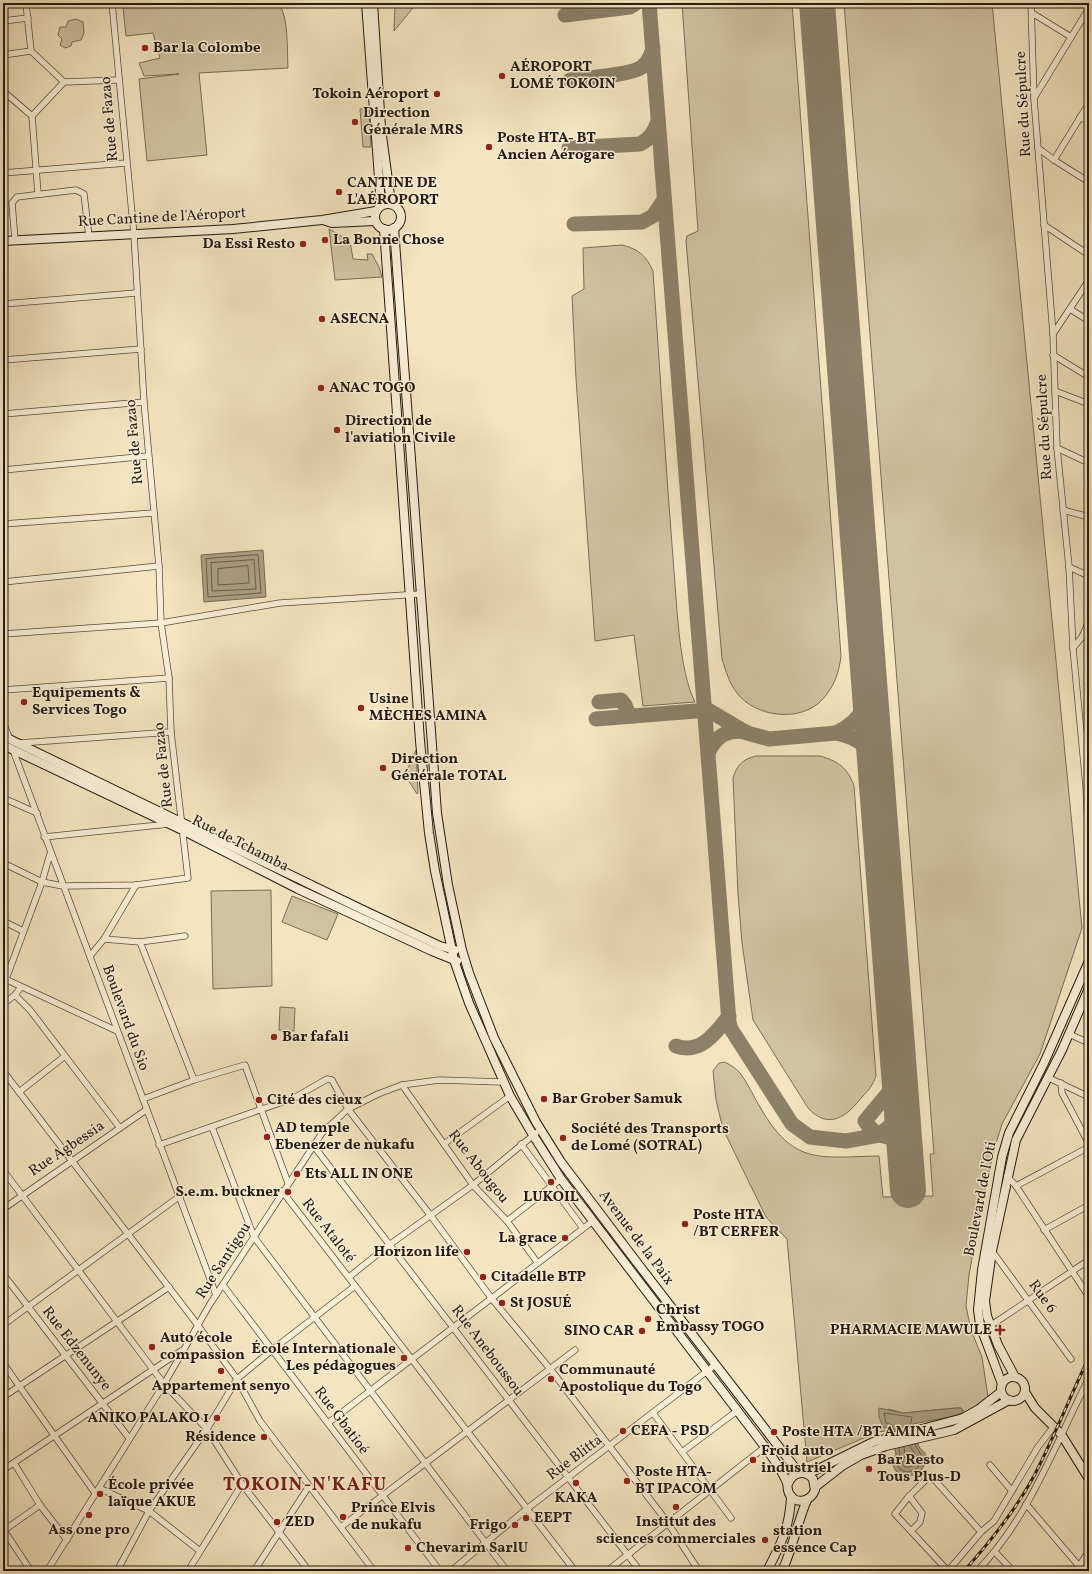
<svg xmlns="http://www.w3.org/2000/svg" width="1092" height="1574" font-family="Vollkorn,serif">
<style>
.green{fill:#d1c2a2;stroke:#7a6e5a}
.water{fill:#ada085;stroke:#766a57}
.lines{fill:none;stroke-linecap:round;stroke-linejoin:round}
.shore{stroke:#685d4c;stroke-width:1}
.taxiway{stroke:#8c8069;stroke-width:15}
.runway{stroke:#8c8069;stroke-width:36}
.street-casing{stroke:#584d3e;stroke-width:7}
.secondary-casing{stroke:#241a12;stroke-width:10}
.street{stroke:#f8eed6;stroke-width:5.5}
.secondary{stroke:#f8eed6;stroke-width:8}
.rail-casing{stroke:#241a12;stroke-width:3}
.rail{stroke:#f8eed6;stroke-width:1.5;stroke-dasharray:4.5;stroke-linecap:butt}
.poi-dot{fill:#8f2418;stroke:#f8eed6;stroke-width:1.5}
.labels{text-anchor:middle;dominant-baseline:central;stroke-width:3;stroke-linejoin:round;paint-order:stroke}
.poi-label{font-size:15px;font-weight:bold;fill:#241a12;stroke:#f8eed6;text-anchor:start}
.street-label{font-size:15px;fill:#241a12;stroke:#f8eed6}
.district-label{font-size:19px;font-weight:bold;letter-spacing:1px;fill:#7a1f14;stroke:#f8eed6}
</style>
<rect width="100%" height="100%" fill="#f4e5c0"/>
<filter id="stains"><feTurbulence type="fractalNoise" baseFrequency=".005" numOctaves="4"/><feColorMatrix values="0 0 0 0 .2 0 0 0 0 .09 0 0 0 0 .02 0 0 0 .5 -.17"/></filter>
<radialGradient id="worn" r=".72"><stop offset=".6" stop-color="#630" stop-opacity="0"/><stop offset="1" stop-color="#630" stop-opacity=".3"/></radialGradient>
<g class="green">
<path d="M 142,3 L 278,3 C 289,15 287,52 288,68 L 199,73 L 207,155 L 147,161 L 139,79 L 179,74 L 144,76 L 139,63 L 160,58 L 153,33 L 126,36 L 123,7 Z"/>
<path d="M 395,3 L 417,3 L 394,31 Z"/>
<path d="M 682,3 L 792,3 L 841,656 C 839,673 834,687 822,700 C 800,723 755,717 737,693 C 729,683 726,671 722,659 L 686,241 L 687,236 L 698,231 Z"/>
<path d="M 844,3 L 992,3 L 1082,928 L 1040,1054 L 1002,1124 L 994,1150 L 982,1203 L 969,1275 L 966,1306 L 971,1330 L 982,1357 L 988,1397 L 978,1407 L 965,1413 L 961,1408 L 956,1408 L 903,1413 L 888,1409 L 890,1430 L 878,1432 L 807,1462 L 787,1239 L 766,1217 L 723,1129 L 716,1100 L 713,1071 L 719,1063 L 725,1062 C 730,1065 736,1068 740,1073 C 748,1083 753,1096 760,1107 C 794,1166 819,1157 879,1156 L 883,1197 L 933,1196 L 930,1154 L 934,1154 Z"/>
<path d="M 76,19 L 83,22 L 84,33 L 81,40 L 72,42 L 71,46 L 65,48 L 60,45 L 62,39 L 58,35 L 60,27 L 66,27 L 68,21 Z"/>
<path d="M 369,108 L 371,147 L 363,147 L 360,109 Z"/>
<path d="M 329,229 L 350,241 L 353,259 L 368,260 L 367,254 L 372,254 L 379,267 L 382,277 L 335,280 Z"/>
<path d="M 622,245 C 638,249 646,255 653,271 C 660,371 666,471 674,571 C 677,606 679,671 695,702 L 643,706 L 634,635 L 595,641 L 576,379 L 572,296 L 584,289 L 583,248 Z"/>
<path d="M 416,750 L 418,793 L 417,794 L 407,778 L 408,768 Z"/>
<path d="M 756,756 L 820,756 C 838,761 848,768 854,786 L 876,1076 C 873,1085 868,1091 862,1097 C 847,1116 829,1131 808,1108 L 753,1020 L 742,943 L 738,894 L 733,778 C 737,765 743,759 756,756 Z"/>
<path d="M 271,890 L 272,986 L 213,989 L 211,891 Z"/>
<path d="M 292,896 L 338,914 L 327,940 L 282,922 Z"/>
<path d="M 280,1007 L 295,1008 L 294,1031 L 279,1030 Z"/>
</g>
<g class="water">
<path d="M 263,550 L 266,597 L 204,602 L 201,555 Z"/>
<path d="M 879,1408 L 903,1413 L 956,1408 L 961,1408 L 963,1412 L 956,1416 L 913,1424 C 914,1431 916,1442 920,1448 C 923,1452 926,1452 926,1458 C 925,1479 895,1484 892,1461 L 896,1454 L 890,1430 L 889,1427 L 884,1428 C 880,1421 878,1416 879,1408 Z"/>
</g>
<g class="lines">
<g class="shore">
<path d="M 258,555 L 261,593 L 208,597 L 206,559 Z"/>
<path d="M 254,560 L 256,589 L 212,591 L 211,563 Z"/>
<path d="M 248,566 L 249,583 L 218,585 L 218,569 Z"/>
<path d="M 895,1431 L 892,1425 L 886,1423 L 884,1413 L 912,1417 L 910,1427"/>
<path d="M 904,1447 L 905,1455 L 902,1464 L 905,1467 C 912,1468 914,1464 917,1458 L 910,1446"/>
<path d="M 899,1448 L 900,1455 L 896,1462 C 900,1478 920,1473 922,1458 C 922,1454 916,1449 915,1444"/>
</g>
<g class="taxiway">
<path d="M 649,3 L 729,1022 L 731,1029 L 792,1124 L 810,1137 L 846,1141 L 879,1135 L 896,1121 L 901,1098"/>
<path d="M 565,15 L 630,7 L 636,3"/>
<path d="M 570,80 C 586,78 631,75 642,67 C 648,62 651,56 653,48"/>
<path d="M 569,148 L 640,144 C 650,139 654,132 658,121"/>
<path d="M 574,224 L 642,222 L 653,216 L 664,200"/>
<path d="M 868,676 C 869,705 862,720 836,733 C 865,739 872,751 878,779"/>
<path d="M 599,702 L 621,700 L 625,705 L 628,713 L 633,716"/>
<path d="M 596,719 L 708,710 L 747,733 L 769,739 L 836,733"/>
<path d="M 709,751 C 717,735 729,729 746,732"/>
<path d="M 676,1046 C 700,1055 716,1033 729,1016"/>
<path d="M 899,1067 L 894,1086 L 865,1121 C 873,1134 891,1144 904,1131"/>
</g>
<path class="runway" d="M 817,3 L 908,1190"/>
<g class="street-casing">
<g id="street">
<path d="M 26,3 L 31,51 L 64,82"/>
<path d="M 1031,3 L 1034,99 L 1053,334 L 1057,448 L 1069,567 L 1073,648 L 1086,786 L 1089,850"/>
<path d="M 1032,13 L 1071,37"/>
<path d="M 3,21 L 28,18"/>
<path d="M 3,55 L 31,51"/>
<path d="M 3,91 L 32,116 L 38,194"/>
<path d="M 1034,98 L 1089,8"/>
<path d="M 32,116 L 64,82 L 118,80"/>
<path d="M 1080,117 L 1089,122"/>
<path d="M 1038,148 L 1054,160 L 1089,182"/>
<path d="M 1054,160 L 1089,103"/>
<path d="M 3,173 L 126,163"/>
<path d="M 1044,225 L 1089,255"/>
<path d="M 15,240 L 12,203 L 17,197 L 76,190 L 84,194 L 89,237"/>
<path d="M 3,304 L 136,293"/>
<path d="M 1070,309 L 1089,321"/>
<path d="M 1053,334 L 1089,280"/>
<path d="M 1053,355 L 1089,377"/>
<path d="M 3,360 L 141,349"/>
<path d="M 1055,391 L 1089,404"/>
<path d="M 3,414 L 144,402"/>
<path d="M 1057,448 L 1089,463"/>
<path d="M 3,470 L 148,456"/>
<path d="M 1063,510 L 1089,517"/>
<path d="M 3,524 L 154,513"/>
<path d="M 1069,567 L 1089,576"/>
<path d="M 3,582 L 159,566"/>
<path d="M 3,634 L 161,623 L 280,603 L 421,594"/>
<path d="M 1073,648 L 1082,637 L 1089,621"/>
<path d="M 3,690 L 169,678"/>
<path d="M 3,722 L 10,740"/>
<path d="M 20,743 L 171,732"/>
<path d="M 13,750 L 216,1295"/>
<path d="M 3,798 L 37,813"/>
<path d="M 44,837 L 169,824"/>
<path d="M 3,863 L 42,882 L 63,886 L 136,885 L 188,878 L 171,732 L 169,678 L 161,623 L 159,566 L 144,402 L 134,235 L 112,3"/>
<path d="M 3,921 L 23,931"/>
<path d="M 104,939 L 140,942 L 185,936"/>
<path d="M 140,942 L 194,1080"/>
<path d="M 90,956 L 104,939 L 136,885"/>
<path d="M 3,978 L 117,1031"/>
<path d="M 6,979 L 42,882 L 50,854"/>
<path d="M 15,995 L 30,1010 L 120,1128"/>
<path d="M 3,1004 L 15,995 L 21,987"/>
<path d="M 1069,1034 L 1089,1043"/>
<path d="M 3,1071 L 197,1324 L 237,1379 L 260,1421 L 374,1571"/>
<path d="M 1049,1078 L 1089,1097"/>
<path d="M 1061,1083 L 1062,1093 L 1089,1144"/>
<path d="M 402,1085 L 473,1185 L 507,1221 L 537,1262"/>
<path d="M 19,1092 L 65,1056"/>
<path d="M 143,1099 L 194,1080 L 245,1065 L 288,1183"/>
<path d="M 212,1127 L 254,1237 L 507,1571"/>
<path d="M 444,1144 L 510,1096"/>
<path d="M 521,1144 L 582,1227"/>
<path d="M 159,1145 L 294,1098 L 327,1079 L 332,1080 L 348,1109 L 431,1216 L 492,1299 L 551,1370 L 668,1523 L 699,1571"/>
<path d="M 313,1145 L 640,1571"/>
<path d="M 3,1170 L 164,1384 L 207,1429 L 242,1484 L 309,1571"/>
<path d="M 1007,1176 L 1016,1186 L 1089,1297"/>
<path d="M 1016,1186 L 1089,1147"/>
<path d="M 282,1191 L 575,1571"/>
<path d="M 3,1209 L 146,1110"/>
<path d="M 507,1221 L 561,1179"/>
<path d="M 1044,1230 L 1089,1205"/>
<path d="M 992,1251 L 1071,1359"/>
<path d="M 3,1274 L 129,1438"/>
<path d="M 349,1277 L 389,1245 L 473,1185 L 536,1133"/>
<path d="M 223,1285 L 440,1571"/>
<path d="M 3,1325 L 180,1196"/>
<path d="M 990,1326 L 1089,1260"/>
<path d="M 3,1363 L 95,1493"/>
<path d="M 3,1397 L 169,1287"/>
<path d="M 653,1413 L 731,1518"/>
<path d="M 328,1423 L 593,1221"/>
<path d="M 682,1452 L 737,1411"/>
<path d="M 14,1463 L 40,1505 L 67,1540"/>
<path d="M 990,1465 L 1012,1491"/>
<path d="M 3,1470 L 181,1351"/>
<path d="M 99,1488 L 149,1511 L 200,1551"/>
<path d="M 909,1496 L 922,1513 L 920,1522 L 911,1531"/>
<path d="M 1026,1504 L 1079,1566"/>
<path d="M 341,1527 L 575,1350"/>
<path d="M 3,1529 L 31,1571"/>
<path d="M 3,1531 L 40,1505"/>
<path d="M 995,1552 L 1013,1571"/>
<path d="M 47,1571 L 164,1384 L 210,1304 L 322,1133 L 348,1109 L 378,1094 L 402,1085 L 439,1080 L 503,1082"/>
<path d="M 117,1571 L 149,1511 L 207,1429 L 237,1379 L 272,1350 L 355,1286"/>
<path d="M 188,1571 L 242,1484"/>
<path d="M 254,1571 L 309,1486"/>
<path d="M 451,1571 L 528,1508 L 715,1365"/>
<path d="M 607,1571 L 765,1447"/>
<path d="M 948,1571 L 895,1514 L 909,1496 L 929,1477 L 932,1477 L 981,1532"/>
<path d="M 948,1571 L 981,1532 L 994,1521 L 1038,1447 L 1054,1426"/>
<path d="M 977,1571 C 1030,1517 1055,1444 1089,1378"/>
<path d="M 1076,1571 L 1089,1551"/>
</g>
</g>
<g class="secondary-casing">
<g id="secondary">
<path d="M 366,3 L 381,205"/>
<path d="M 373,3 L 381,128 L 391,203"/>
<circle cx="388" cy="217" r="13"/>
<path d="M 323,220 L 332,223 L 375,221"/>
<path d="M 394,228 L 437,813 L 448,885 L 462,950 L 469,973 L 494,1038 L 536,1122 L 561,1162 L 635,1260 L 799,1473"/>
<path d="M 384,229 L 420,741 L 429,833 L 435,871 L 454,960 L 469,1003 L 510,1096 L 533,1135 L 561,1179 L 765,1447 C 773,1458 782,1470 787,1483 C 788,1487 787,1491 790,1495 C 797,1505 811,1501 815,1490 L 813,1479 C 805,1469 792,1472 788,1484"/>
<path d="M 3,241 L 233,229 L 322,220 L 376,211"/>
<path d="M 3,736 L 359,908 L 440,946 L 455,950"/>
<path d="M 3,745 L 182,830 L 298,889 L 432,951 L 457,961"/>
<circle cx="1013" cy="1389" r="12"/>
<path d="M 1015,1377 L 998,1345 L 987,1316 L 985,1301 L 992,1251 L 1016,1140 L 1062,1050 L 1089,988"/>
<path d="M 1002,1384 L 980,1325 L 978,1310 L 982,1270 L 1002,1157 L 1009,1133 L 1044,1063 L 1089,961"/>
<path d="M 1025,1392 L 1035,1408 L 1061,1434 L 1089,1479"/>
<path d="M 808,1474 L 873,1442 L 963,1418 L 979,1409 L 1001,1392"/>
<path d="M 815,1487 L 842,1466 L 861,1455 L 886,1446 L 954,1430 L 1009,1400"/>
<path d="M 767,1571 C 781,1544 790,1527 791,1496"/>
<path d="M 782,1571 C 793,1548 797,1523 807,1500"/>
</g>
</g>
<use href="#street" class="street"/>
<use href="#secondary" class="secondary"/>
<g class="rail-casing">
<path id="rail" d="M 964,1571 C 990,1542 1015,1511 1034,1476 C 1054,1437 1070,1397 1089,1357"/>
</g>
<use href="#rail" class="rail"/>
</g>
<g class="poi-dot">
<circle cx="145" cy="48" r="4"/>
<circle cx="502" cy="76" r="4"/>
<circle cx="437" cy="94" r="4"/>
<circle cx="355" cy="122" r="4"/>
<circle cx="489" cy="147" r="4"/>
<circle cx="339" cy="192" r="4"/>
<circle cx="325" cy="240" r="4"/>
<circle cx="303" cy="244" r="4"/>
<circle cx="322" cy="319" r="4"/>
<circle cx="321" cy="388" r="4"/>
<circle cx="337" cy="430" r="4"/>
<circle cx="24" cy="702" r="4"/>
<circle cx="361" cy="708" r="4"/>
<circle cx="383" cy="768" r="4"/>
<circle cx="274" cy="1037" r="4"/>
<circle cx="544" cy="1099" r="4"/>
<circle cx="259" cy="1100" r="4"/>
<circle cx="267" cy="1137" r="4"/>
<circle cx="563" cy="1138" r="4"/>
<circle cx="297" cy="1174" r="4"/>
<circle cx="551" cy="1182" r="4"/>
<circle cx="288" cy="1192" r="4"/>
<circle cx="685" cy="1224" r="4"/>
<circle cx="565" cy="1238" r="4"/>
<circle cx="467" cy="1252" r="4"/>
<circle cx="483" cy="1277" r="4"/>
<circle cx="502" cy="1303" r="4"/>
<circle cx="648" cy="1319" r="4"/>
<path d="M998 1324h4v4h4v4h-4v4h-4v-4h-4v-4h4z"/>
<circle cx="642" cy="1331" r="4"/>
<circle cx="152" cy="1347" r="4"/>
<circle cx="404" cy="1358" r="4"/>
<circle cx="221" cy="1371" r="4"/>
<circle cx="551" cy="1379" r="4"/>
<circle cx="217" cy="1418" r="4"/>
<circle cx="623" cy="1431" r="4"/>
<circle cx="774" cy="1432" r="4"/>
<circle cx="264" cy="1437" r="4"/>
<circle cx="753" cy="1460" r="4"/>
<circle cx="869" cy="1469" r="4"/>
<circle cx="627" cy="1481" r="4"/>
<circle cx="576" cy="1483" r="4"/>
<circle cx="100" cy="1494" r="4"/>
<circle cx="676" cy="1507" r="4"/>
<circle cx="89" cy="1515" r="4"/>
<circle cx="343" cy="1517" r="4"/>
<circle cx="526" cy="1518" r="4"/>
<circle cx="277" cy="1522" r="4"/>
<circle cx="515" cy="1525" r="4"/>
<circle cx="765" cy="1540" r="4"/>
<circle cx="408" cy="1548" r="4"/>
</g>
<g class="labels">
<g class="poi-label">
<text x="153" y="48">Bar la Colombe</text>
<text x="510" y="67">AÉROPORT<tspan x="510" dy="17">LOMÉ TOKOIN</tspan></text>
<text x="429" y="94" text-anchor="end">Tokoin Aéroport</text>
<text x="363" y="113">Direction<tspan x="363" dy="17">Générale MRS</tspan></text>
<text x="497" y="138">Poste HTA- BT<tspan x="497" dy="17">Ancien Aérogare</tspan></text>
<text x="347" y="183">CANTINE DE<tspan x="347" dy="17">L'AÉROPORT</tspan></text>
<text x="333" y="240">La Bonne Chose</text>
<text x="295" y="244" text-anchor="end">Da Essi Resto</text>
<text x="330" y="319">ASECNA</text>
<text x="329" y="388">ANAC TOGO</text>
<text x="345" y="421">Direction de<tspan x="345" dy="17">l'aviation Civile</tspan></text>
<text x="32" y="693">Equipements &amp;<tspan x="32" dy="17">Services Togo</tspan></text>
<text x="369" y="699">Usine<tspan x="369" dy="17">MÈCHES AMINA</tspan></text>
<text x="391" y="759">Direction<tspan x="391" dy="17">Générale TOTAL</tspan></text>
<text x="282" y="1037">Bar fafali</text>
<text x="552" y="1099">Bar Grober Samuk</text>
<text x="267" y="1100">Cité des cieux</text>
<text x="275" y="1128">AD temple<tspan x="275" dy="17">Ebenezer de nukafu</tspan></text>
<text x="571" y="1129">Société des Transports<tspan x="571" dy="17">de Lomé (SOTRAL)</tspan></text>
<text x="305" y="1174">Ets ALL IN ONE</text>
<text x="280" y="1192" text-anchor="end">S.e.m. buckner</text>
<text x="551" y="1197" text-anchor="middle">LUKOIL</text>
<text x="693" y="1215">Poste HTA<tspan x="693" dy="17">/BT CERFER</tspan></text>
<text x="557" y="1238" text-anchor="end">La grace</text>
<text x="459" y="1252" text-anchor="end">Horizon life</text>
<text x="491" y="1277">Citadelle BTP</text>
<text x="510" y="1303">St JOSUÉ</text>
<text x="656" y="1310">Christ<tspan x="656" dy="17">Embassy TOGO</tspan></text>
<text x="992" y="1330" text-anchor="end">PHARMACIE MAWULE</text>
<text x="634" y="1331" text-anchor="end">SINO CAR</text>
<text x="160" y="1338">Auto école<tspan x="160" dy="17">compassion</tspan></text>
<text x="396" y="1349" text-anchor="end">École Internationale<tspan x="396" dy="17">Les pédagogues</tspan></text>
<text x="559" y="1370">Communauté<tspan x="559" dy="17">Apostolique du Togo</tspan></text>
<text x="221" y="1386" text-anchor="middle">Appartement senyo</text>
<text x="209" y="1418" text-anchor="end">ANIKO PALAKO 1</text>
<text x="631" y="1431">CEFA - PSD</text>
<text x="782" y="1432">Poste HTA /BT AMINA</text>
<text x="256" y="1437" text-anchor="end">Résidence</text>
<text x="761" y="1451">Froid auto<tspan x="761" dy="17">industriel</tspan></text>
<text x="877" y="1460">Bar Resto<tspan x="877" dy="17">Tous Plus-D</tspan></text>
<text x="635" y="1472">Poste HTA-<tspan x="635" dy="17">BT IPACOM</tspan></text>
<text x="108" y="1485">École privée<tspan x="108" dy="17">laïque AKUE</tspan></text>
<text x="576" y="1498" text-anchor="middle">KAKA</text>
<text x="351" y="1508">Prince Elvis<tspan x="351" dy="17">de nukafu</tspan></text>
<text x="534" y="1518">EEPT</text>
<text x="285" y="1522">ZED</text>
<text x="676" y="1522" text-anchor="middle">Institut des<tspan x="676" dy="17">sciences commerciales</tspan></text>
<text x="507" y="1525" text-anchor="end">Frigo</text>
<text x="89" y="1530" text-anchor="middle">Ass one pro</text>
<text x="773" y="1531">station<tspan x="773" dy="17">essence Cap</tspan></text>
<text x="416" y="1548">Chevarim SarlU</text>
</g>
<g class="street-label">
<text transform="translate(1024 104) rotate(-93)">Rue du Sépulcre</text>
<text transform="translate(110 119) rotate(-95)">Rue de Fazao</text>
<text transform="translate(162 218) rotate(-3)">Rue Cantine de l'Aéroport</text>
<text transform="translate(1045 427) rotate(-93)">Rue du Sépulcre</text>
<text transform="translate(135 442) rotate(-95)">Rue de Fazao</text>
<text transform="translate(164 765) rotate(-96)">Rue de Fazao</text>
<text transform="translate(240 844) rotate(27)">Rue de Tchamba</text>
<text transform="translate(125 1018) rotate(70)">Boulevard du Sio</text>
<text transform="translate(67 1149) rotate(-34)">Rue Agbessia</text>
<text transform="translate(478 1167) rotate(52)">Rue Abougou</text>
<text transform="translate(981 1199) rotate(-79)">Boulevard de l'Oti</text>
<text transform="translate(328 1231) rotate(52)">Rue Ataloté</text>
<text transform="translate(636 1238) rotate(53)">Avenue de la Paix</text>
<text transform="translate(224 1261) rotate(-57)">Rue Santigou</text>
<text transform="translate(1042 1297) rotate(54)">Rue 6</text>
<text transform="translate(76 1349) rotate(52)">Rue Edzenunye</text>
<text transform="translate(487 1351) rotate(53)">Rue Aneboussou</text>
<text transform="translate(341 1421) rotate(53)">Rue Gbatioé</text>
<text transform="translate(575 1458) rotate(-37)">Rue Blitta</text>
</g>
<g class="district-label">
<text x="305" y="1485">TOKOIN-N'KAFU</text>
</g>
</g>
<rect width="1092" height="1574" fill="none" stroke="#f4e5c0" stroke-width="16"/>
<rect x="4" y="4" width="1084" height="1566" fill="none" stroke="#241a12" stroke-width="2"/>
<rect x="8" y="8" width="1076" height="1558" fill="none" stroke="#241a12"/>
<rect width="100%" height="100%" filter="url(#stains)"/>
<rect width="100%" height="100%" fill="url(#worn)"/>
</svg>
